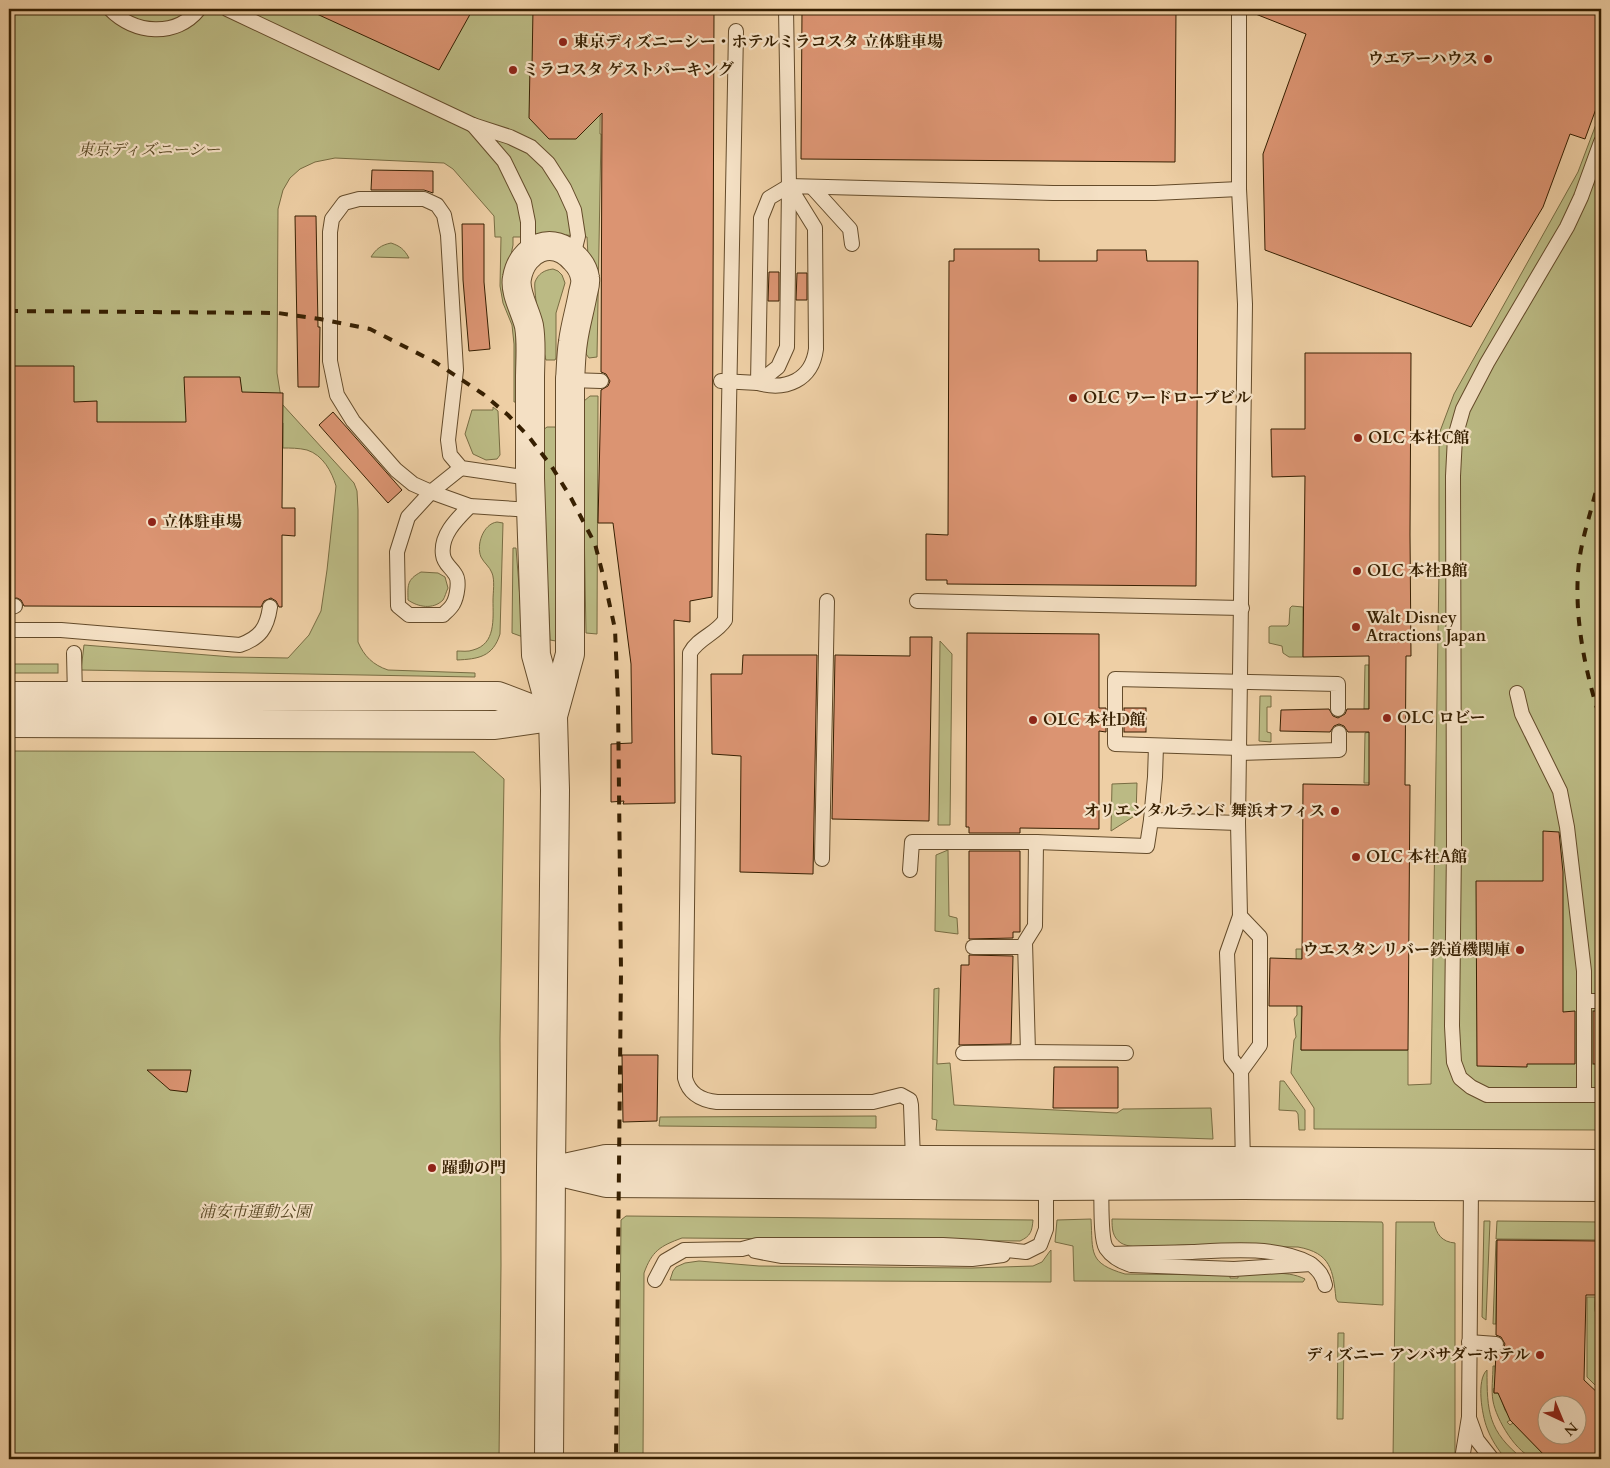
<svg xmlns="http://www.w3.org/2000/svg" width="1610" height="1468" font-family="Cardo,'Noto Serif JP',serif">
<style>
.green{fill:#bbba84;stroke:#786c42}
.building{fill:#db9472;stroke:#361f01;fill-rule:evenodd}
.lines{fill:none;stroke-linecap:round;stroke-linejoin:round}
.service-casing{stroke:#644b2a;stroke-width:16}
.minor-casing{stroke:#644b2a;stroke-width:30}
.tertiary-casing{stroke:#644b2a;stroke-width:30}
.service{stroke:#f4e0c4;stroke-width:14}
.minor{stroke:#f4e0c4;stroke-width:28}
.tertiary{stroke:#f4e0c4;stroke-width:28}
.rail{stroke:#361f01;stroke-width:4;stroke-dasharray:9 9;stroke-linecap:butt}
.poi-dot{fill:#8f2418;stroke:#f4e0c4;stroke-width:2}
.labels{text-anchor:middle;dominant-baseline:central;stroke-width:4.5;stroke-linejoin:round;paint-order:stroke}
.poi-label{font-size:16px;font-weight:bold;fill:#361f01;stroke:#f4e0c4;text-anchor:start}
.park-label{font-size:16px;font-style:italic;fill:#574622;stroke:#f4e0c4}
</style>
<rect width="100%" height="100%" fill="#eecfa5"/>
<filter id="stains"><feTurbulence type="fractalNoise" baseFrequency=".004" numOctaves="4"/><feColorMatrix values="0 0 0 0 .2 0 0 0 0 .09 0 0 0 0 .02 0 0 0 .5 -.17"/></filter>
<radialGradient id="worn" r=".72"><stop offset=".6" stop-color="#630" stop-opacity="0"/><stop offset="1" stop-color="#630" stop-opacity=".3"/></radialGradient>
<g class="green">
<path d="M 9,9 L 601,9 L 600,134 L 601,134 L 597,357 L 589,358 L 586,354 L 588,256 L 587,237 L 566,235 L 564,237 L 513,237 L 513,245 L 510,260 L 513,316 L 516,332 L 516,402 L 514,402 L 514,344 L 512,325 L 503,303 L 500,286 L 501,237 L 495,237 L 494,216 L 453,169 L 444,163 L 335,158 L 315,162 L 300,169 L 290,178 L 283,190 L 278,209 L 277,373 L 282,404 L 354,483 L 357,491 L 358,510 L 358,642 C 364,656 373,665 388,670 L 475,673 L 475,677 L 81,670 L 84,645 L 232,657 L 288,658 L 309,635 L 321,611 L 327,570 L 336,486 C 332,472 323,455 307,450 C 299,448 290,448 283,448 L 283,423 L 9,422 Z"/>
<path d="M 1601,111 L 1601,1130 L 1314,1129 L 1314,1108 L 1291,1073 L 1294,1040 L 1296,1037 L 1294,1019 L 1297,1015 L 1296,949 L 1302,949 L 1301,1050 L 1408,1050 L 1408,1085 L 1431,1084 L 1439,569 L 1439,434 L 1454,394 L 1578,172 Z"/>
<path d="M 391,243 C 400,246 404,249 409,258 L 371,257 C 376,249 381,245 391,243 Z"/>
<path d="M 553,269 L 558,271 L 562,275 L 565,283 L 556,313 L 556,358 L 555,360 L 546,360 C 543,351 533,289 535,282 C 538,274 544,270 553,269 Z"/>
<path d="M 590,396 L 598,396 L 597,634 L 586,633 L 582,412 L 584,401 Z"/>
<path d="M 493,407 L 498,411 L 500,455 L 497,459 L 486,460 L 473,454 L 465,434 L 472,410 L 493,410 Z"/>
<path d="M 547,427 L 555,427 L 557,430 L 557,639 L 556,641 L 550,640 L 544,509 L 543,430 Z"/>
<path d="M 497,522 L 503,523 L 500,634 C 493,657 478,659 457,660 L 457,651 C 462,651 468,652 473,650 C 496,644 493,619 493,600 C 493,593 495,580 492,573 C 490,567 484,563 481,557 C 476,545 483,524 497,522 Z"/>
<path d="M 513,548 L 516,548 L 523,637 L 512,633 Z"/>
<path d="M 421,572 L 438,573 L 445,577 L 448,588 C 446,592 445,597 443,600 C 433,610 418,607 408,600 C 408,586 406,580 421,572 Z"/>
<path d="M 1292,606 L 1303,607 L 1303,657 L 1289,657 L 1283,653 L 1282,646 L 1269,643 L 1269,627 L 1271,626 L 1287,626 L 1289,624 L 1290,608 Z"/>
<path d="M 940,641 L 952,654 L 950,825 L 938,825 Z"/>
<rect x="9" y="664" width="49" height="9"/>
<path d="M 1365,665 L 1369,665 L 1369,709 L 1364,709 Z"/>
<path d="M 1260,696 L 1271,696 L 1271,707 L 1267,707 L 1267,732 L 1271,733 L 1271,742 L 1259,741 Z"/>
<path d="M 1370,732 L 1374,783 L 1364,783 L 1365,733 Z"/>
<path d="M 9,751 L 474,752 L 504,779 L 500,1039 L 501,1265 L 499,1459 L 9,1459 Z"/>
<path d="M 1137,783 L 1136,815 L 1111,831 L 1112,784 Z"/>
<path d="M 948,850 L 949,916 L 957,918 L 958,934 L 935,931 L 936,855 Z"/>
<path d="M 939,988 L 937,1064 L 950,1063 L 954,1105 L 1117,1113 L 1123,1109 L 1211,1108 L 1213,1139 L 936,1130 L 937,1120 L 932,1119 L 934,989 Z"/>
<path d="M 1280,1081 L 1284,1081 L 1305,1110 L 1305,1130 L 1299,1130 L 1298,1114 L 1296,1111 L 1279,1110 Z"/>
<path d="M 876,1116 L 876,1128 L 659,1126 L 660,1117 Z"/>
<path d="M 626,1216 L 1033,1220 C 1032,1231 1031,1236 1020,1241 L 682,1238 C 660,1246 652,1251 644,1273 L 643,1459 L 619,1459 L 621,1220 Z"/>
<path d="M 1091,1219 C 1093,1253 1088,1263 1125,1274 L 1230,1275 L 1230,1278 L 1238,1278 L 1238,1275 C 1260,1275 1285,1269 1305,1279 L 1303,1282 L 1074,1281 L 1073,1246 L 1055,1242 L 1057,1220 Z"/>
<path d="M 1112,1219 L 1382,1222 L 1383,1224 L 1383,1305 L 1338,1302 L 1336,1299 C 1333,1270 1331,1253 1298,1247 C 1260,1247 1223,1245 1186,1245 C 1170,1245 1134,1251 1121,1243 C 1112,1237 1112,1228 1112,1219 Z"/>
<path d="M 1484,1221 L 1490,1221 L 1486,1320 L 1482,1317 Z"/>
<path d="M 1497,1221 L 1601,1222 L 1601,1240 L 1496,1239 Z"/>
<path d="M 1396,1222 L 1434,1222 C 1436,1234 1442,1242 1455,1243 L 1455,1459 L 1393,1459 Z"/>
<path d="M 1497,1240 L 1496,1324 L 1493,1324 L 1496,1241 Z"/>
<path d="M 1051,1250 L 1051,1282 L 670,1280 L 673,1271 L 676,1267 L 685,1263 L 699,1261 L 759,1266 L 972,1268 L 1033,1266 L 1042,1262 L 1050,1251 Z"/>
<path d="M 1587,1297 L 1595,1297 C 1595,1307 1593,1314 1601,1321 L 1601,1391 L 1587,1377 Z"/>
<path d="M 1338,1333 L 1344,1333 L 1343,1419 L 1337,1419 Z"/>
<path d="M 1493,1366 L 1495,1366 C 1495,1373 1497,1380 1496,1388 L 1493,1389 L 1494,1393 L 1499,1393 L 1505,1410 L 1512,1419 L 1507,1422 L 1510,1425 L 1513,1423 L 1548,1459 C 1544,1459 1539,1460 1536,1459 C 1517,1455 1496,1419 1493,1401 C 1491,1390 1493,1377 1493,1366 Z"/>
<path d="M 1487,1370 C 1487,1412 1488,1431 1523,1459 L 1506,1459 C 1498,1450 1491,1439 1487,1428 C 1482,1415 1476,1380 1487,1370 Z"/>
</g>
<g class="building">
<path d="M 306,9 L 473,9 L 439,70 Z"/>
<path d="M 533,9 L 714,9 L 712,597 L 690,601 L 690,622 L 674,620 L 675,803 L 623,804 L 624,801 L 611,802 L 611,744 L 632,743 L 631,664 L 613,523 L 598,523 L 601,390 L 608,386 L 610,381 L 606,374 L 601,372 L 602,113 L 576,139 L 549,139 L 529,118 L 530,66 L 532,67 Z"/>
<path d="M 802,9 L 1176,9 L 1175,162 L 801,159 Z"/>
<path d="M 1248,9 L 1601,9 L 1601,95 L 1585,139 L 1570,134 L 1543,207 L 1471,327 L 1265,250 L 1263,154 L 1306,34 L 1248,11 Z"/>
<path d="M 372,170 L 433,171 L 433,193 L 424,190 L 371,190 Z"/>
<path d="M 295,216 L 316,216 L 318,327 L 320,327 L 319,387 L 298,387 Z"/>
<path d="M 462,224 L 484,224 L 484,282 L 490,349 L 469,351 L 463,280 Z"/>
<path d="M 954,249 L 1039,249 L 1039,261 L 1097,261 L 1097,250 L 1146,250 L 1147,261 L 1198,261 L 1196,586 L 947,584 L 947,580 L 926,580 L 926,534 L 948,535 L 949,261 L 954,261 Z"/>
<path d="M 769,272 L 779,272 L 779,301 L 768,301 Z"/>
<path d="M 797,273 L 807,273 L 807,300 L 796,300 Z"/>
<path d="M 1305,353 L 1411,353 L 1410,535 L 1411,656 L 1406,656 L 1405,785 L 1410,785 L 1408,1050 L 1301,1050 L 1302,1006 L 1269,1006 L 1270,958 L 1302,959 L 1303,784 L 1369,785 L 1369,732 L 1348,732 L 1344,726 L 1339,724 L 1334,726 L 1330,732 L 1280,731 L 1281,710 L 1329,709 L 1333,716 L 1338,718 L 1345,714 L 1347,709 L 1369,709 L 1369,656 L 1303,657 L 1305,476 L 1272,477 L 1271,429 L 1305,429 Z"/>
<path d="M 9,366 L 74,366 L 74,402 L 97,401 L 97,422 L 186,422 L 184,377 L 240,377 L 242,392 L 283,393 L 282,508 L 295,508 L 295,536 L 282,535 L 282,607 L 279,607 L 276,601 L 271,598 L 264,601 L 261,607 L 24,606 L 21,600 L 17,598 L 9,599 Z"/>
<path d="M 333,412 L 402,490 L 388,503 L 319,425 Z"/>
<path d="M 967,633 L 1099,634 L 1099,708 L 1106,708 L 1106,732 L 1099,731 L 1099,829 L 1020,828 L 1020,833 L 969,833 L 969,827 L 966,827 Z"/>
<path d="M 910,637 L 932,637 L 929,821 L 832,819 L 835,655 L 910,656 Z"/>
<path d="M 743,655 L 817,655 L 813,874 L 740,872 L 741,756 L 712,754 L 711,674 L 742,674 Z"/>
<rect x="1124" y="708" width="22" height="24"/>
<path d="M 1543,831 L 1559,832 L 1563,872 L 1563,1012 L 1575,1011 L 1575,1064 L 1527,1064 L 1527,1067 L 1477,1066 L 1476,881 L 1543,881 Z"/>
<path d="M 969,851 L 1020,851 L 1020,932 L 1013,932 L 1013,938 L 969,939 Z"/>
<path d="M 969,955 L 1013,956 L 1011,1044 L 959,1045 L 961,965 L 969,965 Z"/>
<rect x="1593" y="1011" width="8" height="53"/>
<path d="M 622,1055 L 658,1055 L 657,1121 L 623,1122 Z"/>
<path d="M 1054,1067 L 1118,1067 L 1118,1108 L 1053,1108 Z"/>
<path d="M 147,1070 L 191,1070 L 187,1092 L 170,1090 Z"/>
<path d="M 1497,1240 L 1601,1241 L 1601,1295 L 1586,1295 L 1584,1380 L 1601,1396 L 1601,1459 L 1548,1459 L 1510,1420 L 1498,1393 L 1494,1393 L 1496,1353 L 1503,1349 L 1505,1344 L 1501,1337 L 1496,1335 ZM 1548,1406 L 1578,1406 L 1578,1436 L 1548,1436 Z"/>
</g>
<g class="lines">
<g class="service-casing">
<g id="service">
<path d="M 110,9 C 134,34 176,38 199,9"/>
<path d="M 227,9 L 473,125"/>
<path d="M 1239,9 L 1239,189 L 1245,304 L 1238,823 L 1240,916 L 1260,937 L 1260,1045 L 1241,1071 L 1243,1164"/>
<path d="M 736,31 L 725,620 C 716,634 698,638 690,653 L 685,1078 C 689,1094 701,1100 717,1102 L 873,1102 L 901,1095 L 910,1100 L 911,1105 L 913,1160"/>
<path d="M 1601,142 L 1581,197 L 1567,227 L 1487,363 L 1463,409 L 1455,437 L 1453,476 L 1454,845 L 1452,1026 L 1454,1062 L 1460,1078 L 1471,1087 L 1487,1095 L 1601,1095"/>
<path d="M 789,186 L 815,228 L 816,349 C 812,380 786,391 758,383 L 761,218 L 769,198 L 789,186 L 1053,193 L 1155,193 L 1239,189"/>
<path d="M 812,187 L 850,229 L 852,244"/>
<path d="M 528,256 L 528,222 L 524,202 L 504,161 L 473,125 L 510,137 L 531,147 L 548,163 L 564,188 L 574,210 L 578,236 L 573,256"/>
<path d="M 570,380 L 601,381"/>
<path d="M 721,381 L 758,383 L 778,367 L 787,347 L 789,186 L 786,9"/>
<path d="M 461,468 L 431,492 L 408,517 L 397,552 L 398,606 L 409,615 L 443,615 C 446,612 451,608 453,604 C 457,597 460,580 455,574 C 451,567 444,564 443,555 C 440,535 457,519 470,506"/>
<path d="M 530,478 L 461,468 L 450,455 L 448,440 L 456,370 L 448,235 L 444,215 L 437,205 L 424,199 L 359,199 L 344,203 L 332,219 L 330,232 L 330,361 L 337,395 L 353,421 L 396,470 L 413,484 L 431,492 L 470,506 L 531,510"/>
<path d="M 917,601 L 1242,608"/>
<path d="M 9,608 L 15,606"/>
<path d="M 9,630 L 61,630 L 240,645 C 260,638 267,628 270,607"/>
<path d="M 74,653 L 75,696"/>
<path d="M 1517,693 L 1522,714 L 1560,791 L 1567,827 L 1584,971 L 1584,1095"/>
<path d="M 1240,748 L 1115,744 L 1115,679 L 1338,684 L 1338,709"/>
<path d="M 1239,753 L 1339,750 L 1339,733"/>
<path d="M 1151,820 L 1155,777 L 1156,746"/>
<path d="M 822,859 L 827,601"/>
<path d="M 910,870 L 912,842 L 1036,842 L 1147,846 L 1151,820 L 1238,823"/>
<path d="M 1240,916 L 1227,953 L 1231,1058 L 1241,1071"/>
<path d="M 973,947 L 1025,947"/>
<path d="M 1584,1001 L 1601,1001"/>
<path d="M 1028,1052 L 1025,942 L 1035,926 L 1036,842"/>
<path d="M 963,1053 L 1028,1052 L 1126,1053"/>
<path d="M 1101,1186 C 1102,1199 1100,1238 1106,1248 C 1112,1257 1122,1262 1131,1265 L 1234,1269 L 1311,1264 C 1318,1270 1323,1275 1325,1285"/>
<path d="M 755,1251 L 781,1256 L 972,1259 L 1003,1255"/>
<path d="M 1112,1254 C 1138,1253 1165,1253 1192,1252 C 1228,1250 1277,1246 1309,1263"/>
<path d="M 655,1280 L 665,1261 L 684,1250 L 742,1249 L 757,1245 L 943,1245 L 979,1247 L 1026,1252 L 1040,1245 L 1046,1229 L 1046,1186"/>
<path d="M 1469,1342 L 1496,1344"/>
<path d="M 1469,1418 L 1477,1440 L 1492,1459"/>
<path d="M 1462,1459 L 1469,1417 L 1471,1186"/>
</g>
</g>
<g class="minor-casing">
<path id="minor" d="M 530,379 C 530,361 532,343 529,326 C 526,312 514,292 517,278 C 522,248 553,234 575,259 C 580,264 584,271 585,278 C 586,283 584,289 583,293 C 580,310 575,326 573,342 C 571,354 571,367 570,380"/>
</g>
<g class="tertiary-casing">
<g id="tertiary">
<path d="M 530,379 L 530,478 L 536,655 L 553,717 L 555,790 L 551,1170 L 549,1459"/>
<path d="M 9,696 L 498,696 L 553,717"/>
<path d="M 553,716 L 570,654 L 570,380"/>
<path d="M 9,723 L 495,725 L 551,717"/>
<path d="M 560,1169 L 606,1159 L 1243,1161 L 1601,1164"/>
<path d="M 551,1170 L 606,1183 L 1046,1186 L 1244,1185 L 1601,1187"/>
</g>
</g>
<use href="#service" class="service"/>
<use href="#minor" class="minor"/>
<use href="#tertiary" class="tertiary"/>
<g class="rail">
<path d="M 9,311 L 278,313 L 320,319 L 370,329 L 435,362 L 483,394 L 508,415 L 529,437 L 552,467 L 571,498 L 595,544 L 604,579 L 615,629 L 618,701 L 621,971 L 616,1459"/>
<path d="M 1601,476 C 1596,489 1593,503 1589,517 C 1585,531 1581,547 1579,562 C 1573,614 1585,672 1601,721"/>
</g>
</g>
<g class="poi-dot">
<circle cx="563" cy="42" r="5"/>
<circle cx="1488" cy="59" r="5"/>
<circle cx="513" cy="70" r="5"/>
<circle cx="1073" cy="398" r="5"/>
<circle cx="1358" cy="438" r="5"/>
<circle cx="152" cy="522" r="5"/>
<circle cx="1357" cy="571" r="5"/>
<circle cx="1356" cy="627" r="5"/>
<circle cx="1387" cy="718" r="5"/>
<circle cx="1033" cy="720" r="5"/>
<circle cx="1335" cy="811" r="5"/>
<circle cx="1356" cy="857" r="5"/>
<circle cx="1520" cy="950" r="5"/>
<circle cx="432" cy="1168" r="5"/>
<circle cx="1540" cy="1355" r="5"/>
</g>
<g class="labels">
<g class="poi-label">
<text x="573" y="42">東京ディズニーシー・ホテルミラコスタ 立体駐車場</text>
<text x="1478" y="59" text-anchor="end">ウエアーハウス</text>
<text x="523" y="70">ミラコスタ ゲストパーキング</text>
<text x="1083" y="398">OLC ワードローブビル</text>
<text x="1368" y="438">OLC 本社C館</text>
<text x="162" y="522">立体駐車場</text>
<text x="1367" y="571">OLC 本社B館</text>
<text x="1366" y="618">Walt Disney<tspan x="1366" dy="18">Atractions Japan</tspan></text>
<text x="1397" y="718">OLC ロビー</text>
<text x="1043" y="720">OLC 本社D館</text>
<text x="1325" y="811" text-anchor="end">オリエンタルランド 舞浜オフィス</text>
<text x="1366" y="857">OLC 本社A館</text>
<text x="1510" y="950" text-anchor="end">ウエスタンリバー鉄道機関庫</text>
<text x="442" y="1168">躍動の門</text>
<text x="1530" y="1355" text-anchor="end">ディズニー アンバサダーホテル</text>
</g>
<g class="park-label">
<text x="149" y="150">東京ディズニーシー</text>
<text x="255" y="1212">浦安市運動公園</text>
</g>
</g>
<rect width="1610" height="1468" fill="none" stroke="#eecfa5" stroke-width="30"/>
<rect x="10" y="10" width="1590" height="1448" fill="none" stroke="#361f01" stroke-width="2.5"/>
<rect x="15" y="15" width="1580" height="1438" fill="none" stroke="#361f01"/>
<g transform="translate(1562 1420) rotate(136)"><circle r="24" fill="#f4e0c4" stroke="#a89376"/>
<path d="M0-4L9 19L0 12L-9 19Z" fill="#8f2418"/>
<text y="-8" font-size="14" font-weight="bold" text-anchor="middle" fill="#361f01">N</text>
</g>
<rect width="100%" height="100%" filter="url(#stains)"/>
<rect width="100%" height="100%" fill="url(#worn)"/>
</svg>
